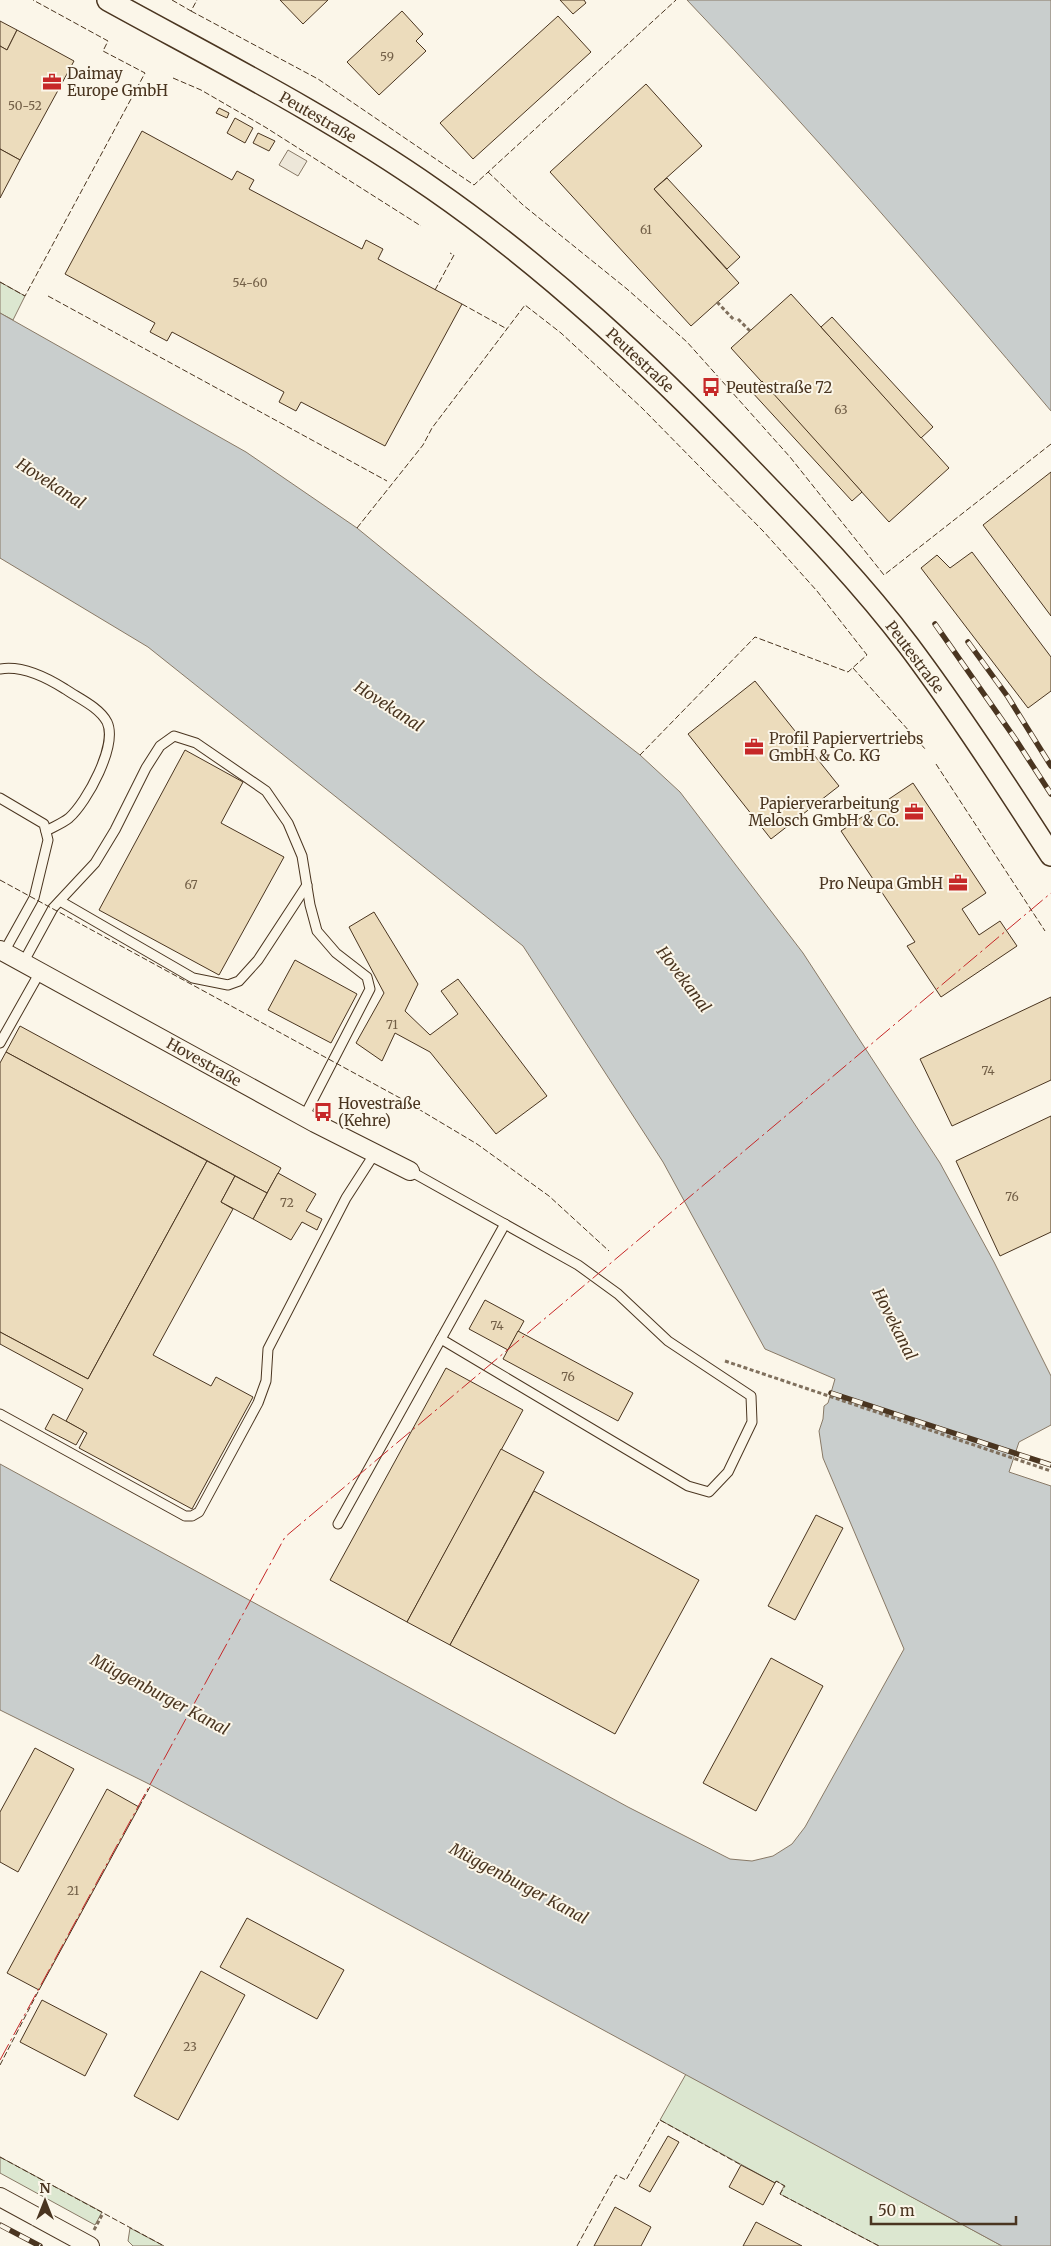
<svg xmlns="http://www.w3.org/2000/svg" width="1051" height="2246" font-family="Merriweather,serif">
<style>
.green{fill:#dce7d0;stroke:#887966}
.parking{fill:#ede7d9;stroke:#887966}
.water{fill:#c9cecd;stroke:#887966}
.building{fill:#ecdcbc;stroke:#4a3520}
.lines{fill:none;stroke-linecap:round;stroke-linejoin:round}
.service-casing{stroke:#4a3520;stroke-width:11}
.minor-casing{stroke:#4a3520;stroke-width:20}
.tertiary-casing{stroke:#4a3520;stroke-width:24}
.path{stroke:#7f6f5c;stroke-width:3;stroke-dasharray:4 2.5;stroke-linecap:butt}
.service{stroke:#fbf6e9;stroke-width:9}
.minor{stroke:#fbf6e9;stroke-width:18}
.tertiary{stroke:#fbf6e9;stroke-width:21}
.rail-casing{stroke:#4a3520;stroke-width:5.5}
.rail{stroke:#fbf6e9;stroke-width:4;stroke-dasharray:11;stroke-linecap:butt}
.fence{stroke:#4a3520;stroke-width:1;stroke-dasharray:6 2.5;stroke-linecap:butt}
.power{stroke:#c62828;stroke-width:1;stroke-dasharray:18 4 2.5 4;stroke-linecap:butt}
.labels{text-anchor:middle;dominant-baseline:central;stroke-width:4;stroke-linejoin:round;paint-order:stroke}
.number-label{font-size:12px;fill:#725f47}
.poi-label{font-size:15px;fill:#4a3520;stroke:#fbf6e9;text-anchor:start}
.street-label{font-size:15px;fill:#4a3520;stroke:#fbf6e9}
.water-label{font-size:16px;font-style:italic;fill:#4a3520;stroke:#fbf6e9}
</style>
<rect width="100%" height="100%" fill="#fbf6e9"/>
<g class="green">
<path d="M 0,282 L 25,296 L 13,320 L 0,313 Z"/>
<path d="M 686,2074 L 1002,2246 L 879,2246 L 780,2194 L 784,2186 L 777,2181 L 775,2183 L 660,2120 Z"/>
<path d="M 0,2157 L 102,2212 L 95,2225 L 0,2173 Z"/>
<path d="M 130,2228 L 164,2246 L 133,2246 L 128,2241 Z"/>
</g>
<path class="parking" d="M 288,150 L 307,161 L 298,176 L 279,165 Z"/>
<g class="water">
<path d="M 687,0 L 1051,0 L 1051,411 C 933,271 813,132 687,0 Z"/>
<path d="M 0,313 L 246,452 L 357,528 L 536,674 L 640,755 L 680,792 L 803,953 L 940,1163 L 994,1262 L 1051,1376 L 1051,1425 L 1019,1442 L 1009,1472 L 1051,1486 L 1051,2246 L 1002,2246 L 151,1785 L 0,1710 L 0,1464 L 628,1807 L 730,1859 L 752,1861 L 773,1856 L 792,1844 L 805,1827 L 904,1649 L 823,1458 L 819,1431 L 823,1419 L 824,1406 L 828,1403 L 835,1379 L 765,1349 L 663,1162 L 523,946 L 148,647 L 0,558 Z"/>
</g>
<g class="building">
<path d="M 280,0 L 328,0 L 303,24 Z"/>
<path d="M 560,0 L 584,0 L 586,3 L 573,14 Z"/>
<path d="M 402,11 L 423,34 L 416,41 L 426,51 L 379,95 L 347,62 Z"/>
<path d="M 558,16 L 591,52 L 473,159 L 440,123 Z"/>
<path d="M 0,21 L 17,30 L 7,50 L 0,46 Z"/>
<path d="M 17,30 L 74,61 L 20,160 L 0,149 L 0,46 L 7,50 Z"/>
<path d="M 646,84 L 702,146 L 654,189 L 739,283 L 691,326 L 550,172 Z"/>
<path d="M 219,108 L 229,113 L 227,118 L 216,113 Z"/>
<path d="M 235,118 L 253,128 L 245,143 L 227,133 Z"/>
<path d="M 142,131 L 232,180 L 237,171 L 254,180 L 249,189 L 362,249 L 366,240 L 383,249 L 378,259 L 462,304 L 385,446 L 301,402 L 296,411 L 279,402 L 284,392 L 172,332 L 167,341 L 150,332 L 155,323 L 65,274 Z"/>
<path d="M 258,133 L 275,141 L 269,151 L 253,143 Z"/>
<path d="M 0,149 L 20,160 L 0,198 Z"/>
<path d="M 667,178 L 740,257 L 727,269 L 654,189 Z"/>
<path d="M 791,294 L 949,468 L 889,522 L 731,348 Z"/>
<path d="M 832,317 L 933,427 L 921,438 L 821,327 Z"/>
<path d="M 762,381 L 862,492 L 852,501 L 751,391 Z"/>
<path d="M 1051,472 L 1051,616 L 983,525 Z"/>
<path d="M 972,552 L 1051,657 L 1051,691 L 1028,708 L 921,568 L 937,555 L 950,568 Z"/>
<path d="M 755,681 L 839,786 L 771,839 L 688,734 Z"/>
<path d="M 185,750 L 243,782 L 221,823 L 284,857 L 219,975 L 99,910 Z"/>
<path d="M 913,783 L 986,893 L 962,909 L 979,935 L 1000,921 L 1017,946 L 941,997 L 907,946 L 915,942 L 841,831 Z"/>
<path d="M 374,912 L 418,984 L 405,1011 L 430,1035 L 458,1014 L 441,991 L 458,979 L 547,1096 L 496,1134 L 430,1052 L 395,1033 L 382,1061 L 356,1043 L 384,993 L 349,927 Z"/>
<path d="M 295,960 L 357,994 L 331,1043 L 268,1010 Z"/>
<path d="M 1051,997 L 1051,1080 L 952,1126 L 920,1059 Z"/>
<path d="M 20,1026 L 281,1168 L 267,1193 L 6,1052 Z"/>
<path d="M 6,1052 L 207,1161 L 88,1379 L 0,1332 L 0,1063 Z"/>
<path d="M 1051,1116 L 1051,1232 L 1000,1256 L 956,1161 Z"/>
<path d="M 207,1161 L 235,1176 L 221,1202 L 233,1209 L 153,1355 L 211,1386 L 216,1377 L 253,1397 L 192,1509 L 79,1448 L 87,1433 L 66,1421 L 83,1389 L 0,1344 L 0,1332 L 88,1379 Z"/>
<path d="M 278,1173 L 316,1194 L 306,1211 L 322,1219 L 317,1230 L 302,1222 L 291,1240 L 253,1219 Z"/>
<path d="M 235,1176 L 267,1193 L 253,1219 L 221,1202 Z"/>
<path d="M 485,1300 L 524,1321 L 508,1350 L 469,1329 Z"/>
<path d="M 518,1331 L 633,1393 L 618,1421 L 503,1359 Z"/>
<path d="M 446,1368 L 523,1410 L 407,1622 L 330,1580 Z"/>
<path d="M 53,1414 L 84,1431 L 76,1445 L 45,1429 Z"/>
<path d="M 501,1449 L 544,1472 L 450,1645 L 407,1622 Z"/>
<path d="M 534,1491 L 699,1580 L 615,1734 L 450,1645 Z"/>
<path d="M 816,1515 L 843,1528 L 795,1620 L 768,1606 Z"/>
<path d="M 771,1658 L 823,1686 L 756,1811 L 703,1783 Z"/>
<path d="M 35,1748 L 74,1769 L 18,1872 L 0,1862 L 0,1812 Z"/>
<path d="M 107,1789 L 139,1807 L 39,1990 L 7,1973 Z"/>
<path d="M 247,1918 L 344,1970 L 317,2019 L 220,1967 Z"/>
<path d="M 201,1971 L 245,1995 L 178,2120 L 134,2096 Z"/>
<path d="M 42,2000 L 107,2034 L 85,2076 L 20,2042 Z"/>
<path d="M 668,2136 L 679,2142 L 650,2192 L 639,2186 Z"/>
<path d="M 741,2165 L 775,2183 L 763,2205 L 729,2187 Z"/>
<path d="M 615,2207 L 651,2227 L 641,2246 L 594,2246 Z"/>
<path d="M 756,2222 L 802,2246 L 743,2246 Z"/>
</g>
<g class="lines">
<g class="service-casing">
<g id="service">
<path d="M 0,669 C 22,665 46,677 65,689 C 78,698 99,707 107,722 C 118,745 87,802 69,818 C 63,823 53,827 46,831"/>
<path d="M 0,798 L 44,824 L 48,840 L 34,898 L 4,952"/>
<path d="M 60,901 L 193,978 L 228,985 L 239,981 L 258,960 L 307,885"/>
<path d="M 23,963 L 53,908 L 95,863 L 115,830 L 146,768 L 160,746 L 174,736 L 196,743 L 266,791 L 288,823 L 302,856 L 310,905 L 317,931 L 336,953 L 367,977 L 370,989 L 304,1117"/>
<path d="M 0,1043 L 40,972"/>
<path d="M 410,1171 L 578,1265 L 618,1294 L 668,1341 L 751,1396 L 752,1422 L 728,1472 L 709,1492 L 688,1486 L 441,1339"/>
<path d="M 0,1414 L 185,1516 L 192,1516 L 199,1512 L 258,1403 L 266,1381 L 268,1349 L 346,1198 L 375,1153"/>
<path d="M 338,1524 L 505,1224"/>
</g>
</g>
<g class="minor-casing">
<g id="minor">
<path d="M 0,950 L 315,1123 L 410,1171"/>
<path d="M 0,2197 L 90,2246"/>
</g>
</g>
<g class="tertiary-casing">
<path id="tertiary" d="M 108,0 C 217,60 330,117 433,189 C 547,268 648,363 744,462 C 801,521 859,580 909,646 C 959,713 1005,784 1051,855"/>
</g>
<g class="path">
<path d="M 717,302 L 735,321"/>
<path d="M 738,319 L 750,331"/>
<path d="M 725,1361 L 1051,1471"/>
<path d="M 94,2230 L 103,2213"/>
</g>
<use href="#service" class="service"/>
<use href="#minor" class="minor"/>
<use href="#tertiary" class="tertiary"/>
<g class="rail-casing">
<g id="rail">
<path d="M 935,624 L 1016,740 L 1051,794"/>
<path d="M 968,642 L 1008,697 L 1051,766"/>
<path d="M 831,1393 L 1051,1465"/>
<path d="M 0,2225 L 40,2246"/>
</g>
</g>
<use href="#rail" class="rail"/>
<g class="fence">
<path d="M 172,0 L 191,11 L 197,0"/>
<path d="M 191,11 L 318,79 L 474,185 L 676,0"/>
<path d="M 173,78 L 201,90 L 265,127 L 421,226"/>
<path d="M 488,172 L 523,205 L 627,289 L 687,342 L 790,457 L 884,575 L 1051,444"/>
<path d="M 0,282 L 25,296 L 145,73 L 103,51 L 108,41 L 33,0"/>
<path d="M 435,290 L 454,255 L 450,253"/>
<path d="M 48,296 L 387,481"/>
<path d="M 462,304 L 507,329"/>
<path d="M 357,528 L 423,445 L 432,428 L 525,305 L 561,333 L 642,408 L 764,532 L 817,591 L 867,655 L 848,672 L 755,637 L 640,755"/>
<path d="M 853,668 L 926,750"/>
<path d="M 936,764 L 1045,931"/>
<path d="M 0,880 L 400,1098 L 477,1144 L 549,1196 L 609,1251"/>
<path d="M 139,1807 L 151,1785"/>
<path d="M 0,2065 L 39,1990"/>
<path d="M 0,2157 L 164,2246"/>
<path d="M 775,2183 L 776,2181 L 785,2186 L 780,2194 L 879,2246"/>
<path d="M 577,2246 L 616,2175 L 626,2180 L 660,2120 L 741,2165"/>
</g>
<path class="power" d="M 0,2060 L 285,1537 L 1051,893"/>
</g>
<defs>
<g id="office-bare" transform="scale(1.5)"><path d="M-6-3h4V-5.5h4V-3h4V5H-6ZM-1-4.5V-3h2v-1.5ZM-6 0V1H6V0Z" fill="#c62828" stroke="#fbf6e9" stroke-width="2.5" paint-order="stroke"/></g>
<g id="bus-bare" transform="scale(1.5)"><path d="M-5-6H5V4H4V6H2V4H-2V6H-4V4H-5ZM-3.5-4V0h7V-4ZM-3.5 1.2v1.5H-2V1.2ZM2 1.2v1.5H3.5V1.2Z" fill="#c62828" stroke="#fbf6e9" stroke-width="2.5" paint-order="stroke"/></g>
</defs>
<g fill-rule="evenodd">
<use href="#office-bare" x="52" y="82"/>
<use href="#bus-bare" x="711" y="387"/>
<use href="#office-bare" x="754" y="747"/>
<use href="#office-bare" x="914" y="812"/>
<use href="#office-bare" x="958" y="883"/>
<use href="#bus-bare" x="323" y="1112"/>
</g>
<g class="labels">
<g class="number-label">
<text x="387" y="56">59</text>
<text x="25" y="105">50-52</text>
<text x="646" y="229">61</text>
<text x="250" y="282">54-60</text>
<text x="841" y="409">63</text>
<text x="191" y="884">67</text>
<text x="392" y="1024">71</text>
<text x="988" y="1070">74</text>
<text x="1012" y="1196">76</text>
<text x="287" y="1202">72</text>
<text x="497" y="1325">74</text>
<text x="568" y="1376">76</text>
<text x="73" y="1890">21</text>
<text x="190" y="2046">23</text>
</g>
<g class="poi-label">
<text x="67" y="73">Daimay<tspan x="67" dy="17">Europe GmbH</tspan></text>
<text x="726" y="387">Peutestraße 72</text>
<text x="769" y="738">Profil Papiervertriebs<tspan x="769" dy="17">GmbH &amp; Co. KG</tspan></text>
<text x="899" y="803" text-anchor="end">Papierverarbeitung<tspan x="899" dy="17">Melosch GmbH &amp; Co.</tspan></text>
<text x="943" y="883" text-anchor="end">Pro Neupa GmbH</text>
<text x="338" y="1103">Hovestraße<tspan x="338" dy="17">(Kehre)</tspan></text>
</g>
<g class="street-label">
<text transform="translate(318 117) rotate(30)">Peutestraße</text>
<text transform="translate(640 360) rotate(43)">Peutestraße</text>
<text transform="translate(915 657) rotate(53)">Peutestraße</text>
<text transform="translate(204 1062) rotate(29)">Hovestraße</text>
</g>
<g class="water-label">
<text transform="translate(51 483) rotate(33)">Hovekanal</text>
<text transform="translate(389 706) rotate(33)">Hovekanal</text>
<text transform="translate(684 979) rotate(53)">Hovekanal</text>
<text transform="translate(895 1324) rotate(63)">Hovekanal</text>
<text transform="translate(160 1694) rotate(28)">Müggenburger Kanal</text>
<text transform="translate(519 1883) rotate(28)">Müggenburger Kanal</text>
</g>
</g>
<g transform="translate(45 2201)" stroke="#fbf6e9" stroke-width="4" paint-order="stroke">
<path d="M0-4L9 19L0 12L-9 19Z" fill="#4a3520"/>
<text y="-8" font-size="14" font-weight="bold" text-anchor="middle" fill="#4a3520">N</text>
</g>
<path d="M871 2216v8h145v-8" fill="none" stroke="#4a3520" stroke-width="2.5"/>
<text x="878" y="2216" font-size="15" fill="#4a3520" stroke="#fbf6e9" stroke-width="4" paint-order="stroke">50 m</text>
</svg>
